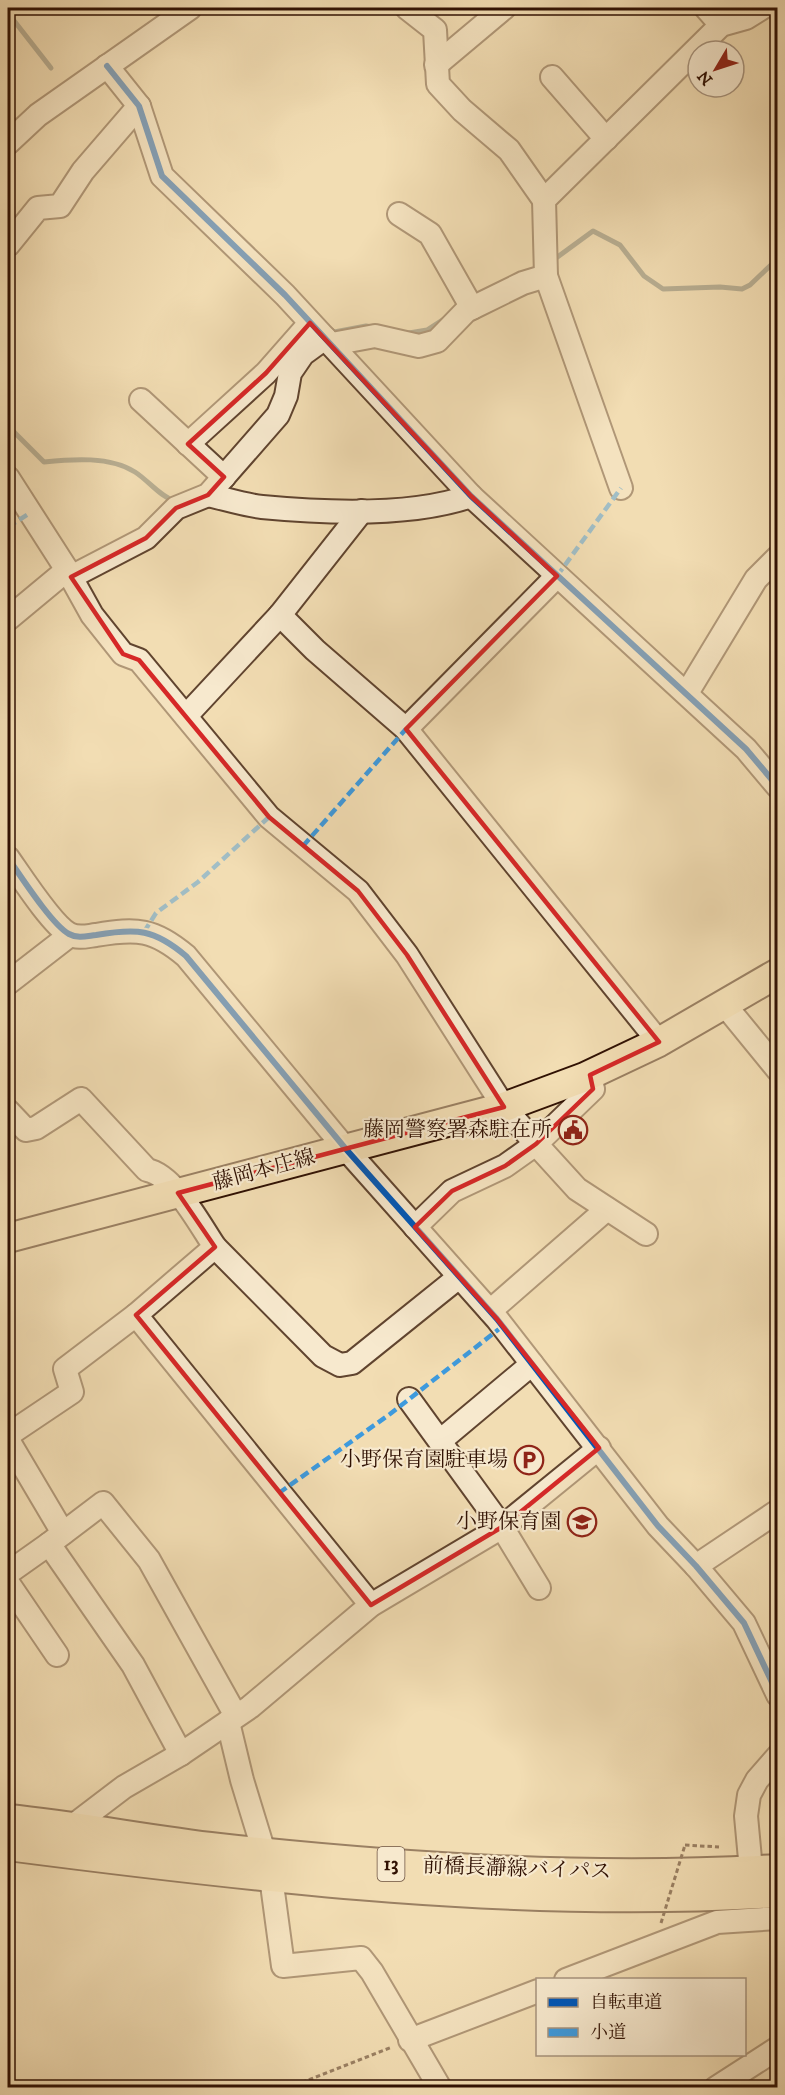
<svg xmlns="http://www.w3.org/2000/svg" width="785" height="2095" font-family="'IM FELL DW Pica','Noto Serif JP',serif">
<style>
.lines{fill:none;stroke-linecap:round;stroke-linejoin:round}
.stream{stroke:#71776c;stroke-width:5}
.minor-casing{stroke:#60442f;stroke-width:26}
.major-casing{stroke:#301103;stroke-width:32}
.path{stroke:#301103;stroke-width:3;stroke-dasharray:4.5 3;stroke-linecap:butt}
.minor{stroke:#f7e9ce;stroke-width:22}
.major{stroke:#f2ddb3;stroke-width:28}
.path-bridge{stroke:#301103;stroke-width:3;stroke-dasharray:4.5 3;stroke-linecap:butt}
.quiet{stroke:#3e9add;stroke-width:4.5;stroke-dasharray:9 4.5;stroke-linecap:butt}
.cycleway-casing{stroke:#f7e9ce;stroke-width:10}
.cycleway{stroke:#0057b8;stroke-width:6}
.marked{fill:none;stroke:#d62828;stroke-width:4.5;stroke-linejoin:round}
.labels{text-anchor:middle;dominant-baseline:central;stroke-width:4.5;stroke-linejoin:round;paint-order:stroke}
.shield{fill:#f7e9ce;stroke:#6c5240;stroke-width:1.5}
.shield-label{font-size:20px;font-weight:bold;fill:#301103}
.poi-label{font-size:21px;fill:#301103;stroke:#f7e9ce;text-anchor:end}
.street-label{font-size:21px;fill:#301103;stroke:#f7e9ce}
</style>
<rect width="100%" height="100%" fill="#f2ddb3"/>
<filter id="stains"><feTurbulence type="fractalNoise" baseFrequency=".00333" numOctaves="4"/><feColorMatrix values="0 0 0 0 .2 0 0 0 0 .09 0 0 0 0 .02 0 0 0 .5 -.17"/></filter>
<radialGradient id="worn" r=".72"><stop offset=".6" stop-color="#630" stop-opacity="0"/><stop offset="1" stop-color="#630" stop-opacity=".3"/></radialGradient>
<g class="lines">
<g class="stream">
<path d="M 8,13 L 51,68"/>
<path d="M 552,261 L 593,231 L 620,245 L 644,276 L 663,289 L 720,287 L 742,289 L 750,285 L 771,265 L 778,263"/>
<path d="M 329,333 L 366,326 L 373,327"/>
<path d="M 409,333 L 427,330 L 444,319"/>
<path d="M 8,426 L 44,462 C 72,459 110,456 135,472 C 149,481 159,496 176,502"/>
</g>
<g class="minor-casing">
<g id="minor">
<path d="M 407,8 L 435,30 L 438,84 L 462,110 L 509,150 L 544,200"/>
<path d="M 706,8 L 721,25"/>
<path d="M 436,65 L 504,8"/>
<path d="M 107,66 L 139,106 L 162,176 L 285,295 L 471,496 L 746,749 L 778,787"/>
<path d="M 552,77 L 606,139"/>
<path d="M 8,143 L 38,115 L 190,8"/>
<path d="M 399,214 L 430,234 L 472,308"/>
<path d="M 8,245 L 38,208 L 60,206 L 83,171 L 139,106"/>
<path d="M 546,276 L 621,488"/>
<path d="M 332,344 L 375,336 L 419,346 L 437,341 L 466,311 L 523,283 L 546,276 L 544,200 L 721,25 L 746,18 L 762,8"/>
<path d="M 141,400 L 224,477"/>
<path d="M 188,444 L 266,373 L 310,323"/>
<path d="M 8,478 L 67,570 L 92,615 L 123,654 L 139,660 L 269,817 L 358,891 L 407,955 L 504,1107 L 536,1144 L 577,1189 L 646,1234"/>
<path d="M 208,495 C 226,499 244,505 262,507 C 325,513 411,517 471,496"/>
<path d="M 71,577 L 146,538 L 176,508 L 208,495 L 278,415 L 286,396 L 290,373 L 303,354 L 325,338"/>
<path d="M 280,615 L 315,650 L 406,729 L 659,1042"/>
<path d="M 8,619 L 67,570"/>
<path d="M 687,693 L 756,579 L 778,557"/>
<path d="M 186,716 L 280,615 L 362,511"/>
<path d="M 406,729 L 557,576"/>
<path d="M 8,858 C 20,875 52,925 69,934 C 78,939 87,936 96,935 C 137,928 154,929 186,956 L 345,1148 L 497,1319 L 658,1526 L 696,1566 L 744,1623 L 778,1695"/>
<path d="M 8,983 L 70,935"/>
<path d="M 724,1004 L 778,1070"/>
<path d="M 8,1111 L 26,1130 L 36,1128 L 81,1099 L 147,1170 C 174,1175 200,1225 215,1247 L 136,1315 L 371,1605"/>
<path d="M 415,1227 L 452,1191 L 505,1166 L 536,1144 L 593,1089 L 590,1075"/>
<path d="M 215,1247 L 323,1356 L 340,1365 L 352,1363 L 459,1277"/>
<path d="M 490,1311 L 607,1209"/>
<path d="M 409,1399 L 502,1527 L 539,1588"/>
<path d="M 8,1435 L 72,1392 L 65,1369 L 136,1315"/>
<path d="M 8,1440 L 63,1533"/>
<path d="M 440,1441 L 532,1364"/>
<path d="M 49,1544 L 103,1503 L 149,1560 L 236,1716"/>
<path d="M 696,1566 L 778,1511"/>
<path d="M 8,1573 L 49,1544 L 133,1665 L 181,1754"/>
<path d="M 8,1583 L 57,1655"/>
<path d="M 228,1722 L 242,1780 L 264,1852"/>
<path d="M 74,1825 L 124,1787 L 181,1754 L 250,1707 L 371,1605 L 502,1527 L 599,1448"/>
<path d="M 271,1877 L 283,1966 L 361,1958 L 372,1972 L 440,2088"/>
<path d="M 761,1882 L 751,1870 L 746,1816 L 749,1795 L 757,1780 L 778,1756"/>
<path d="M 566,1980 L 717,1922 L 778,1918"/>
<path d="M 410,2040 L 538,1991"/>
<path d="M 716,2088 L 778,2048"/>
</g>
</g>
<g class="major-casing">
<g id="major">
<path d="M 8,1238 L 504,1107 L 585,1077 L 659,1042 L 778,973"/>
<path d="M 8,1819 C 79,1826 148,1840 219,1848 C 405,1868 591,1880 778,1869"/>
<path d="M 8,1846 C 263,1879 520,1909 778,1893"/>
</g>
</g>
<g class="path">
<path d="M 685,1845 L 719,1847"/>
<path d="M 288,2088 L 392,2047"/>
</g>
<use href="#minor" class="minor"/>
<use href="#major" class="major"/>
<path class="path-bridge" d="M 661,1923 L 685,1845"/>
<g class="quiet">
<path d="M 8,527 L 30,513"/>
<path d="M 557,576 L 621,488"/>
<path d="M 303,846 L 406,729"/>
<path d="M 144,932 L 156,913 L 198,882 L 269,817"/>
<path d="M 279,1493 L 390,1414 L 503,1326"/>
<path d="M 720,2085 L 722,2088"/>
</g>
<g class="cycleway-casing">
<g id="cycleway">
<path d="M 107,66 L 139,106 L 162,176 L 285,295 L 471,496 L 746,749 L 778,787"/>
<path d="M 8,858 C 20,875 52,925 69,934 C 78,939 87,936 96,935 C 137,928 154,929 186,956 L 345,1148 L 497,1319 L 658,1526 L 696,1566 L 744,1623 L 778,1695"/>
</g>
</g>
<use href="#cycleway" class="cycleway"/>
</g>
<path d="M0 0H785V2095H0ZM 310,323 L 471,496 L 557,576 L 406,729 L 659,1042 L 590,1075 L 593,1089 L 536,1144 L 505,1166 L 452,1191 L 415,1227 L 497,1319 L 599,1448 L 502,1527 L 371,1605 L 136,1315 L 215,1247 L 178,1193 L 504,1107 L 407,955 L 358,891 L 269,817 L 139,660 L 123,654 L 71,577 L 146,538 L 176,508 L 208,495 L 224,477 L 188,444 L 266,373 Z" fill="#f2ddb3" fill-opacity=".55" fill-rule="evenodd"/>
<path class="marked" d="M 310,323 L 471,496 L 557,576 L 406,729 L 659,1042 L 590,1075 L 593,1089 L 536,1144 L 505,1166 L 452,1191 L 415,1227 L 497,1319 L 599,1448 L 502,1527 L 371,1605 L 136,1315 L 215,1247 L 178,1193 L 504,1107 L 407,955 L 358,891 L 269,817 L 139,660 L 123,654 L 71,577 L 146,538 L 176,508 L 208,495 L 224,477 L 188,444 L 266,373 Z"/>
<defs>
<g id="civic-ring" transform="scale(1.5)"><circle r="9.5" fill="#f7e9ce" stroke="#8f2418" stroke-width="1.5"/><path d="M-.6-6.5H3V-4.5H.6V-3L4-1V1h2V6H-6V1h2V-1L-.6-3ZM-1.2 2.5V6h2.4V2.5Z" fill="#8f2418"/></g>
<g id="parking-ring" transform="scale(1.5)"><circle r="9.5" fill="#f7e9ce" stroke="#8f2418" stroke-width="1.5"/><path d="M-3.5-5.5H1a3.5 3.5 0 0 1 0 7H-1V5.5H-3.5ZM-1-3.4V-.6H.8a1.4 1.4 0 0 0 0-2.8Z" fill="#8f2418"/></g>
<g id="school-ring" transform="scale(1.5)"><circle r="9.5" fill="#f7e9ce" stroke="#8f2418" stroke-width="1.5"/><path d="M0-5L7-2L0 1L-7-2ZM-4 1L0 2.5L4 1V4Q0 6-4 4Z" fill="#8f2418"/></g>
</defs>
<g fill-rule="evenodd">
<use href="#civic-ring" x="573" y="1130"/>
<use href="#parking-ring" x="529" y="1460"/>
<use href="#school-ring" x="582" y="1522"/>
</g>
<g class="labels">
<rect class="shield" x="377.5" y="1847" width="27" height="34" rx="4.5"/>
<g class="shield-label">
<text x="391" y="1864">13</text>
</g>
<g class="poi-label">
<text x="552" y="1130">藤岡警察署森駐在所</text>
<text x="508" y="1460">小野保育園駐車場</text>
<text x="561" y="1522">小野保育園</text>
</g>
<g class="street-label">
<text transform="translate(264 1170) rotate(-15)">藤岡本庄線</text>
<text transform="translate(517 1869) rotate(2)">前橋長瀞線バイパス</text>
</g>
</g>
<rect width="785" height="2095" fill="none" stroke="#f2ddb3" stroke-width="30"/>
<rect x="9" y="9" width="767" height="2077" fill="none" stroke="#301103" stroke-width="3"/>
<rect x="15" y="15" width="755" height="2065" fill="none" stroke="#301103" stroke-width="1.5"/>
<rect x="536" y="1978" width="210" height="78" fill="#f7e9ce" stroke="#a7937d" stroke-width="1.5"/>
<rect x="548" y="1998" width="30" height="9" fill="#0057b8" stroke="#a7937d" stroke-width="1.5"/>
<text x="590" y="2008" font-size="18" fill="#301103">自転車道</text>
<rect x="548" y="2028" width="30" height="9" fill="#3e9add" stroke="#a7937d" stroke-width="1.5"/>
<text x="590" y="2038" font-size="18" fill="#301103">小道</text>
<g transform="translate(716 69) rotate(231)"><circle r="28" fill="#f7e9ce" stroke="#a7937d" stroke-width="1.5"/>
<path d="M0-4.5L10 22L0 15L-10 22Z" fill="#8f2418"/>
<text y="-9" font-size="16" font-weight="bold" text-anchor="middle" fill="#301103">N</text>
</g>
<rect width="100%" height="100%" filter="url(#stains)"/>
<rect width="100%" height="100%" fill="url(#worn)"/>
</svg>
